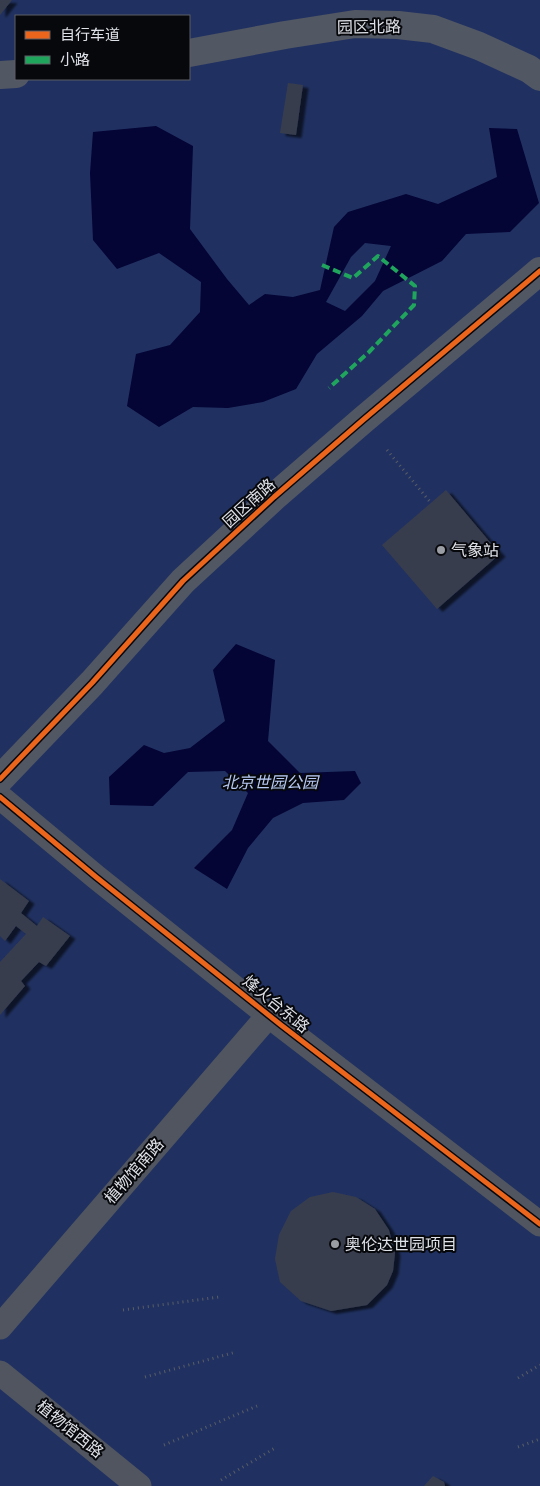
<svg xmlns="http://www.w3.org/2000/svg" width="540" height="1486" font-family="'Crimson Pro','Noto Sans SC',serif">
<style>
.green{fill:#203161;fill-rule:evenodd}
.water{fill:#040435;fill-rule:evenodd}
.building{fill:#383d4d;filter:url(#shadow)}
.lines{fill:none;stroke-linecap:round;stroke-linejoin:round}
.path{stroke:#595d65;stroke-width:3;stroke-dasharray:1 4;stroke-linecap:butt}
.street{stroke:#505560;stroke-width:25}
.secondary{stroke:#525764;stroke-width:28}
.quiet{stroke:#20a55d;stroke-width:4;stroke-dasharray:8 4;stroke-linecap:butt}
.cycleway-casing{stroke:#07080c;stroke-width:8}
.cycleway{stroke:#eb651d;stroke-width:5}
.poi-dot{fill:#9a9da3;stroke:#07080c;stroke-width:2}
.labels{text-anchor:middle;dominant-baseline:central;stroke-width:4;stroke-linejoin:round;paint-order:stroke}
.street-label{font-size:16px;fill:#dee1e7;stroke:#07080c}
.poi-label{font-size:16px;fill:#dee1e7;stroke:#07080c;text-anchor:start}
.park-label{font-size:16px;font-style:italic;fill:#b8cbf6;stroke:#07080c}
</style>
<defs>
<filter id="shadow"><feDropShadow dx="5.5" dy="3" stdDeviation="1" flood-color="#0009"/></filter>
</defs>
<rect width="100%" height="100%" fill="#1d1f24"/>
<path class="green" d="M 0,0 L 540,0 L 540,1486 L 0,1486 ZM 16,16 L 189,16 L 189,79 L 16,79 Z"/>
<g class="water">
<path d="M 156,126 L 193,146 L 190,229 L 227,279 L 249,305 L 265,294 L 293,297 L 320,290 L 334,227 L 348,212 L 406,194 L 438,204 L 497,177 L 489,128 L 517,129 L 539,203 L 510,232 L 466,234 L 442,261 L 383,291 L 362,316 L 317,354 L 296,389 L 263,402 L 228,408 L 193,407 L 159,427 L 127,406 L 136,354 L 170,345 L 200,312 L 201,282 L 159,253 L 117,269 L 93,240 L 90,173 L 93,132 ZM 365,243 L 391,246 L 375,281 L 345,311 L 326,302 L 351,257 Z"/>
<path d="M 236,644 L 275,660 L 268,741 L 300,773 L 355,771 L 361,783 L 344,800 L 303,803 L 273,818 L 248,848 L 227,889 L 194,868 L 232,830 L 248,793 L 225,771 L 188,772 L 153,806 L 110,805 L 109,777 L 144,745 L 164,753 L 190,748 L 225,721 L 213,670 Z"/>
</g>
<g class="building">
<path d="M 0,0 L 12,0 L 0,15 Z"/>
<path d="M 288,83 L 303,85 L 296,135 L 280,133 Z"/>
<path d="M 446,490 L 500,554 L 437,609 L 382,545 Z"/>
<path d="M 0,879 L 29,901 L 21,913 L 37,926 L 43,917 L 70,936 L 46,966 L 39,962 L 21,981 L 25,986 L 0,1015 L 0,962 L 26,934 L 16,926 L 5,941 L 0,936 Z"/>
<path d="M 333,1192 L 356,1197 L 375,1209 L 389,1230 L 395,1253 L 393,1271 L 387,1285 L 367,1305 L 331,1311 L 301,1301 L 280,1282 L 275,1259 L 279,1235 L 291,1211 L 310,1197 Z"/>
<path d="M 433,1476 L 444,1482 L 445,1486 L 424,1486 Z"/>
</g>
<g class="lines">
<g class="path">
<path d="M 387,450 L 431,503"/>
<path d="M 123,1310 L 219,1297"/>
<path d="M 145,1377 L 236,1352"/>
<path d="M 518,1378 L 540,1365"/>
<path d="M 164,1445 L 257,1406"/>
<path d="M 518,1447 L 540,1439"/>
<path d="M 221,1480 L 275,1448"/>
</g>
<g class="street">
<path d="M 0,797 L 96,877 L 281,1025 L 540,1224"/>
<path d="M 0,1327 L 269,1015"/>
<path d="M 0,1373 L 139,1486"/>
</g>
<g class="secondary">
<path d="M 189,53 L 285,35 L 355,24 L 398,25 L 433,29 L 479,46 L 529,69 L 540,77"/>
<path d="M 0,75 L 16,74"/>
<path d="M 0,779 L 92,683 L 183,581 L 274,497 L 363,420 L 540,271"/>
</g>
<path class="quiet" d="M 322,265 L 353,278 L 378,256 L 415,286 L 414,305 L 369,352 L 329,388"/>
<g class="cycleway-casing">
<g id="cycleway">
<path d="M 0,779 L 92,683 L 183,581 L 274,497 L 363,420 L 540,271"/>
<path d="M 0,797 L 96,877 L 281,1025 L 540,1224"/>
</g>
</g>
<use href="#cycleway" class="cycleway"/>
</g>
<g class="poi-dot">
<circle cx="441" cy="550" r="5"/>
<circle cx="335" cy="1244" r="5"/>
</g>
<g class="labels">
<g class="street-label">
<text transform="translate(369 27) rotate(-1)">园区北路</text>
<text transform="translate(249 503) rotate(-42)">园区南路</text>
<text transform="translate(276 1004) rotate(39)">烽火台东路</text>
<text transform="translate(134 1171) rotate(-49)">植物馆南路</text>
<text transform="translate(70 1429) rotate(39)">植物馆西路</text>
</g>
<g class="poi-label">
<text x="451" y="550">气象站</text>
<text x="345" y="1244">奥伦达世园项目</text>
</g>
<g class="park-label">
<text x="270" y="782">北京世园公园</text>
</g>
</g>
<rect x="15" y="15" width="175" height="65" fill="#07080c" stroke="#5d5f64"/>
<rect x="25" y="31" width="25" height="8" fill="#eb651d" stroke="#5d5f64"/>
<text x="60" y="40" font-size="15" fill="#dee1e7">自行车道</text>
<rect x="25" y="56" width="25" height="8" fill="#20a55d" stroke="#5d5f64"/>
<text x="60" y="65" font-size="15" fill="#dee1e7">小路</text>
</svg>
